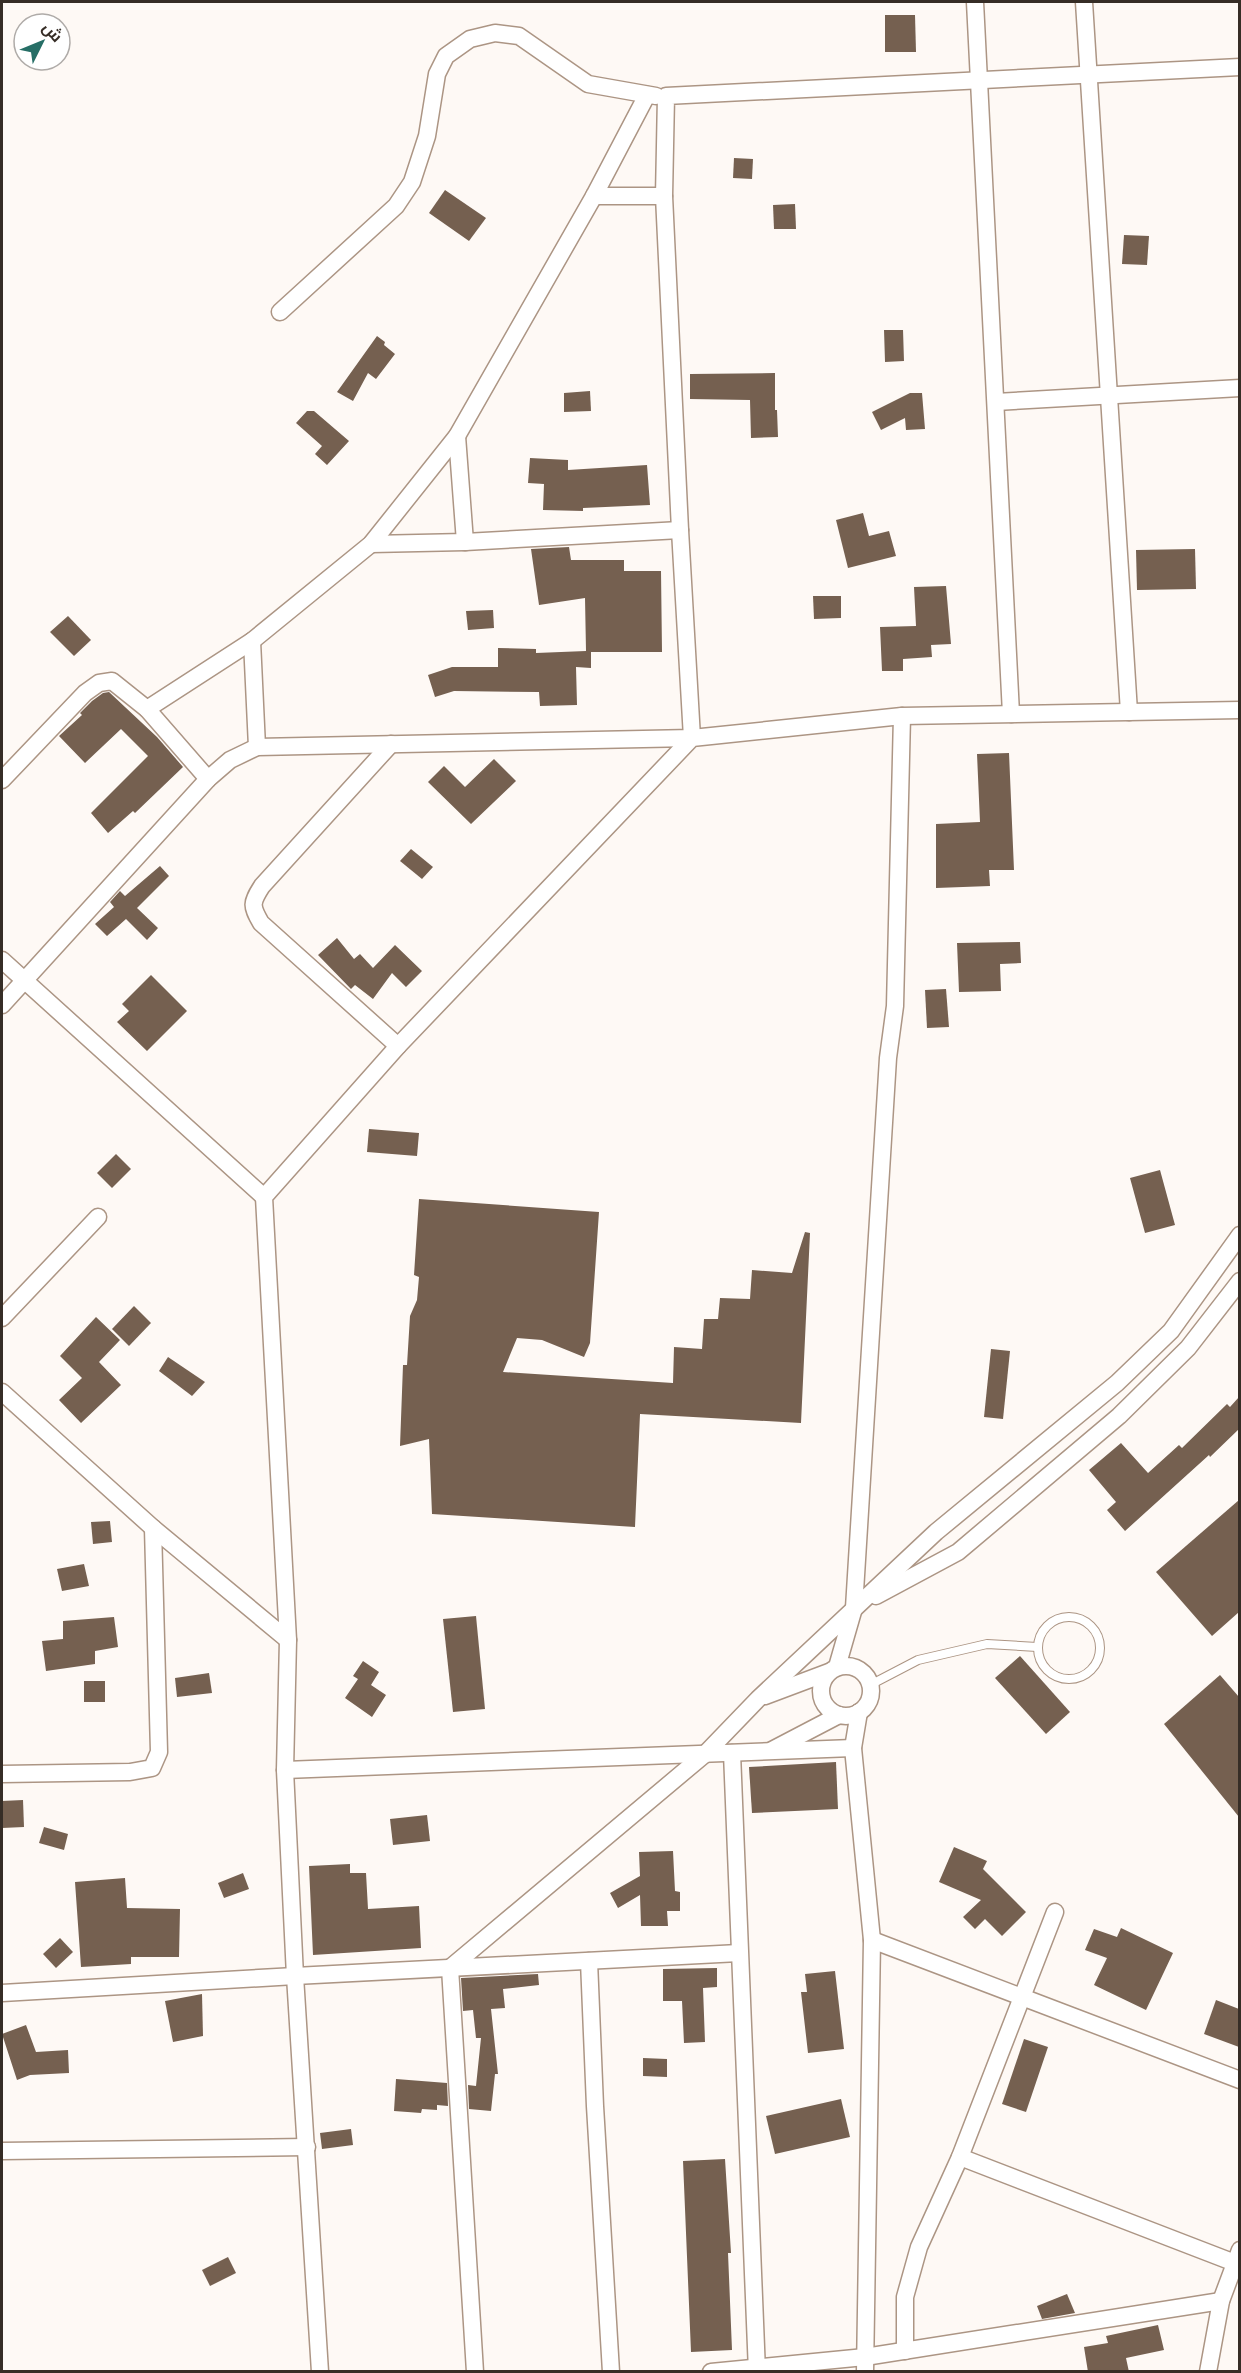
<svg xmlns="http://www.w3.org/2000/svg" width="1241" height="2373" font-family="Jost,Cairo,sans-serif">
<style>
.building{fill:#756050}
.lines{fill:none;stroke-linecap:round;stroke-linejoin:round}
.service-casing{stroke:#ac9584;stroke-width:10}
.minor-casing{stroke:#ac9584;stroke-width:19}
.service{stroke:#fff;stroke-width:8}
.minor{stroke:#fff;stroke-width:16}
</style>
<rect width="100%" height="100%" fill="#fef9f5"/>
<g class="building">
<path d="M 885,15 L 915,15 L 916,52 L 885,52 Z"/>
<path d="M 734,158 L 753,159 L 752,179 L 733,178 Z"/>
<path d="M 445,190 L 486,218 L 469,241 L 429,213 Z"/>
<path d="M 795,204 L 796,229 L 774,229 L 773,205 Z"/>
<path d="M 1124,235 L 1149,236 L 1147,265 L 1122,264 Z"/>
<path d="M 884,330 L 903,330 L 904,361 L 885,362 Z"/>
<path d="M 377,336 L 385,342 L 384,345 L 395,354 L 376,379 L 368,373 L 353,401 L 337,392 Z"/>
<path d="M 775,373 L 775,410 L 777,410 L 778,437 L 751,438 L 750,400 L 690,399 L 690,374 Z"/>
<path d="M 590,391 L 591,411 L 564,412 L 564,393 Z"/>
<path d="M 910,393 L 922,393 L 925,429 L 906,430 L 905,418 L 881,430 L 872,412 Z"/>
<path d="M 307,411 L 314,411 L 349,441 L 327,465 L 315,454 L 322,446 L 296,423 Z"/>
<path d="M 530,458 L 568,460 L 568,470 L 647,465 L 650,505 L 583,508 L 583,511 L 543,510 L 544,484 L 528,483 Z"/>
<path d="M 863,513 L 869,536 L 889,531 L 896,556 L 848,568 L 836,520 Z"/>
<path d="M 569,547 L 571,560 L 624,560 L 624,571 L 661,571 L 662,652 L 591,652 L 591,668 L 576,667 L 577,705 L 540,706 L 539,692 L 454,691 L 435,697 L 428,675 L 452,667 L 498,667 L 498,648 L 536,649 L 536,653 L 586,651 L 585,598 L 539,605 L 531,549 Z"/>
<path d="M 1195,549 L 1196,589 L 1137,590 L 1136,550 Z"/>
<path d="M 946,586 L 951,644 L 931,645 L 932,657 L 903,659 L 903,671 L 882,671 L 880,627 L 916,626 L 914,587 Z"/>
<path d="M 813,596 L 841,596 L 841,618 L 814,619 Z"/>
<path d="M 493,610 L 494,628 L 468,630 L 466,611 Z"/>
<path d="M 68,616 L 91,640 L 74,656 L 50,632 Z"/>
<path d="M 109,692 L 157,737 L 183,767 L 135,813 L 133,811 L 108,833 L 91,813 L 148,756 L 121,729 L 85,763 L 59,736 L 82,715 L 80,713 L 92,701 L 103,693 Z"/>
<path d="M 1009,753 L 1014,870 L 989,870 L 990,886 L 936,888 L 936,824 L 980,822 L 977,754 Z"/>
<path d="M 494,759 L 516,781 L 471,824 L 428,782 L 444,766 L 465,787 Z"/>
<path d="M 411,849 L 433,867 L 422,879 L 400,861 Z"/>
<path d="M 160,866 L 169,876 L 137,908 L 158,928 L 147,940 L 126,919 L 107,936 L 95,924 L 114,907 L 110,902 L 120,891 L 125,896 Z"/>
<path d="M 337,938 L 354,959 L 360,954 L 373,968 L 395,945 L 422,971 L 406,987 L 392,973 L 373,999 L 355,985 L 351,989 L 318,955 Z"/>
<path d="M 1020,942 L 1021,963 L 1000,964 L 1001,991 L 959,992 L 957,943 Z"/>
<path d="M 151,975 L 187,1011 L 147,1051 L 117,1022 L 129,1011 L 122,1004 Z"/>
<path d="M 946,989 L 949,1027 L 927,1028 L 925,990 Z"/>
<path d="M 369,1129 L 419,1133 L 417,1156 L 367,1152 Z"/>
<path d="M 116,1154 L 131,1169 L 112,1188 L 97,1173 Z"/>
<path d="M 1160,1170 L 1175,1225 L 1145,1233 L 1130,1178 Z"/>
<path d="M 419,1199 L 599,1212 L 590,1343 L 584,1357 L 542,1340 L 517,1338 L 503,1372 L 673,1383 L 674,1347 L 702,1349 L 704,1319 L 718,1319 L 720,1298 L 750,1299 L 752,1270 L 792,1273 L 805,1232 L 810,1233 L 801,1423 L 640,1414 L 635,1527 L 432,1514 L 429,1439 L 400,1446 L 403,1365 L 407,1365 L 410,1316 L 417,1300 L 419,1277 L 414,1275 Z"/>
<path d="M 134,1306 L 151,1323 L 129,1346 L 112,1329 Z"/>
<path d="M 96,1317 L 120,1340 L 99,1362 L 121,1385 L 81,1423 L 59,1400 L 82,1378 L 60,1356 Z"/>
<path d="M 991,1349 L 1010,1351 L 1003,1419 L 984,1417 Z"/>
<path d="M 168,1357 L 205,1382 L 192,1396 L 159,1371 Z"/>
<path d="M 1239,1397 L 1239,1429 L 1210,1457 L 1209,1455 L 1125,1531 L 1107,1510 L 1116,1502 L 1089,1470 L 1121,1443 L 1148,1473 L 1179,1445 L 1182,1448 L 1227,1404 L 1230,1407 Z"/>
<path d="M 1239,1500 L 1239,1612 L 1212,1636 L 1156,1572 Z"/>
<path d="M 110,1521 L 112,1542 L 93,1544 L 91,1522 Z"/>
<path d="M 84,1564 L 89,1586 L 62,1591 L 57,1569 Z"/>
<path d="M 476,1616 L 485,1709 L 453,1712 L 443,1619 Z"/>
<path d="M 114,1617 L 118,1647 L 95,1651 L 95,1664 L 46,1671 L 42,1641 L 63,1639 L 63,1621 Z"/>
<path d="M 1020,1656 L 1070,1712 L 1046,1734 L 995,1678 Z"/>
<path d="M 363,1661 L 379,1672 L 371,1685 L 386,1695 L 372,1717 L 345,1698 L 358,1679 L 353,1676 Z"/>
<path d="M 209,1673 L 212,1693 L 177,1697 L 175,1678 Z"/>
<path d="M 1220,1675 L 1239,1697 L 1239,1817 L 1164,1724 Z"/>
<rect x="84" y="1681" width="21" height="21"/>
<path d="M 836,1762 L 838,1809 L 752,1813 L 749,1767 Z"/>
<path d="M 23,1800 L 24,1827 L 2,1828 L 2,1801 Z"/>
<path d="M 427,1815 L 430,1841 L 393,1845 L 390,1819 Z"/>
<path d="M 44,1827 L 68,1834 L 64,1850 L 39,1843 Z"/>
<path d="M 954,1847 L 987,1861 L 983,1869 L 1026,1912 L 1002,1936 L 985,1919 L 975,1929 L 963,1917 L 981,1900 L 939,1882 Z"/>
<path d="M 673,1851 L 675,1891 L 680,1892 L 680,1911 L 667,1911 L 668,1926 L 641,1926 L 640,1895 L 618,1908 L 610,1893 L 640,1876 L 639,1852 Z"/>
<path d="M 350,1864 L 350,1873 L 366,1873 L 368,1909 L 419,1906 L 421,1948 L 313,1955 L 309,1866 Z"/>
<path d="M 243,1873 L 249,1889 L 224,1898 L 218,1883 Z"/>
<path d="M 125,1878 L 127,1908 L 180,1909 L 179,1957 L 131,1957 L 131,1964 L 81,1967 L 75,1882 Z"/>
<path d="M 1121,1928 L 1173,1953 L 1146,2010 L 1094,1985 L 1107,1958 L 1085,1950 L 1094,1929 L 1117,1937 Z"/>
<path d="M 60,1938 L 73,1952 L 56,1968 L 43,1954 Z"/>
<path d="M 717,1968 L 717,1987 L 703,1988 L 705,2042 L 684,2043 L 682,2001 L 663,2001 L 663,1969 Z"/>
<path d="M 835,1971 L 844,2049 L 808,2053 L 801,1992 L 807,1992 L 805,1974 Z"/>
<path d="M 538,1974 L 539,1985 L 503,1989 L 505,2008 L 491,2009 L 498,2074 L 495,2074 L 491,2111 L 469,2109 L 468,2085 L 476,2086 L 481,2038 L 476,2038 L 473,2010 L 463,2011 L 461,1978 Z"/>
<path d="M 202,1994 L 203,2036 L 173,2042 L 165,2001 Z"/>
<path d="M 1216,2000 L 1239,2009 L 1239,2047 L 1204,2034 Z"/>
<path d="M 26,2025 L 36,2052 L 68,2050 L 69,2073 L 30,2075 L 17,2080 L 2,2034 Z"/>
<path d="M 1024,2039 L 1048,2047 L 1026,2112 L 1002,2104 Z"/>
<path d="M 643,2058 L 667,2059 L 667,2077 L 643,2076 Z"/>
<path d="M 396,2079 L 447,2083 L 448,2106 L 437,2105 L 437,2110 L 422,2109 L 421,2113 L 394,2111 Z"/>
<path d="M 841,2099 L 850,2137 L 775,2154 L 766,2116 Z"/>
<path d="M 351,2129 L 353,2145 L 322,2149 L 320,2133 Z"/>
<path d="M 725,2159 L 731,2253 L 728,2253 L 732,2350 L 691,2352 L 683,2161 Z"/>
<path d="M 228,2257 L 236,2273 L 210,2286 L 202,2270 Z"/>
<path d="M 1067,2294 L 1075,2313 L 1042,2319 L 1037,2306 Z"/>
<path d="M 1158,2325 L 1164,2350 L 1126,2358 L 1129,2372 L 1088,2372 L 1084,2347 L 1108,2343 L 1106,2336 Z"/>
</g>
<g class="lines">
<g class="service-casing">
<g id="service">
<circle cx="1069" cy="1648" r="31"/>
<path d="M 870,1685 L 918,1660 L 987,1644 L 1037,1647"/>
</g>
</g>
<g class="minor-casing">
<g id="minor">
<path d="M 975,2 L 1011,714"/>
<path d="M 1084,2 L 1129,712"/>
<path d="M 594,196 L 664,196"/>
<path d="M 280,312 L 396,206 L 412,182 L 427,136 L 437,74 L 446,56 L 470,39 L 495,33 L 519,36 L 588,84 L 656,96"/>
<path d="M 996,402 L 1240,388"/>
<path d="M 457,436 L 465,542"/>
<path d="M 371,544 L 465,542 L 680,530"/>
<path d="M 252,641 L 257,747"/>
<path d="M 391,744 L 262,886 C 251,903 251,906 261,923 L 398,1046"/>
<path d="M 208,779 L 147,709 L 252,641 L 371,544 L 457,436 L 594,196 L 647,95"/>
<path d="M 2,780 L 85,693 L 99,683 L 112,681 L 147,709"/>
<path d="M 2,960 L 264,1197"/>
<path d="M 2,1005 L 208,779 L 230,760 L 257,747 L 692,738 L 680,530 L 664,196 L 666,96 L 1240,67"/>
<path d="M 2,1318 L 98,1217"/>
<path d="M 2,1392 L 153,1528 L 288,1640"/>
<path d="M 876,1596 L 958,1552 L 1119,1416 L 1188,1348 L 1240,1281"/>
<circle cx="846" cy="1691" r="25"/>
<path d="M 837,1667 L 854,1608 L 888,1058 L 895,1006 L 902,716"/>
<path d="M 765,1696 L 829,1672"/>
<path d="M 859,1712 L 853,1748 L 872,1940 L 865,2372"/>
<path d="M 772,1750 L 839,1715"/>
<path d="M 732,1753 L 757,2372"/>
<path d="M 285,1770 L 853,1748"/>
<path d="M 2,1774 L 130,1772 L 152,1768 L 159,1752 L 153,1528"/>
<path d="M 872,1940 L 1240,2080"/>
<path d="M 589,1961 L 595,2106 L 611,2372"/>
<path d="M 2,1993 L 295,1976 L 739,1953"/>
<path d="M 2,2151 L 307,2147"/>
<path d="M 960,2157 L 1235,2263"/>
<path d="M 905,2351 L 905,2297 L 919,2247 L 960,2157 L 1055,1912"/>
<path d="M 320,2372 L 295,1976 L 285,1770 L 288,1640 L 264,1197 L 398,1046 L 692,738 L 902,716 L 1240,710"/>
<path d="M 475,2372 L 450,1968 L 705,1754 L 758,1699 L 936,1532 L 1117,1383 L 1171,1331 L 1240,1235"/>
<path d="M 711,2372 L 865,2357 L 1221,2301"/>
<path d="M 1208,2372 L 1221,2301 L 1240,2250"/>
</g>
</g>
<use href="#service" class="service"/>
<use href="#minor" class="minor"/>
</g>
<rect width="1241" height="2373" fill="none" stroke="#362d26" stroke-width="6"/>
<g transform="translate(42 42) rotate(47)"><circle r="28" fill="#ffffff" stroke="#afaba8" stroke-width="1.5"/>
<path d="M0-4.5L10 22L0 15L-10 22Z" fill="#266e66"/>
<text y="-9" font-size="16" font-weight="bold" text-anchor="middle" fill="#362d26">ش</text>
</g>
</svg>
